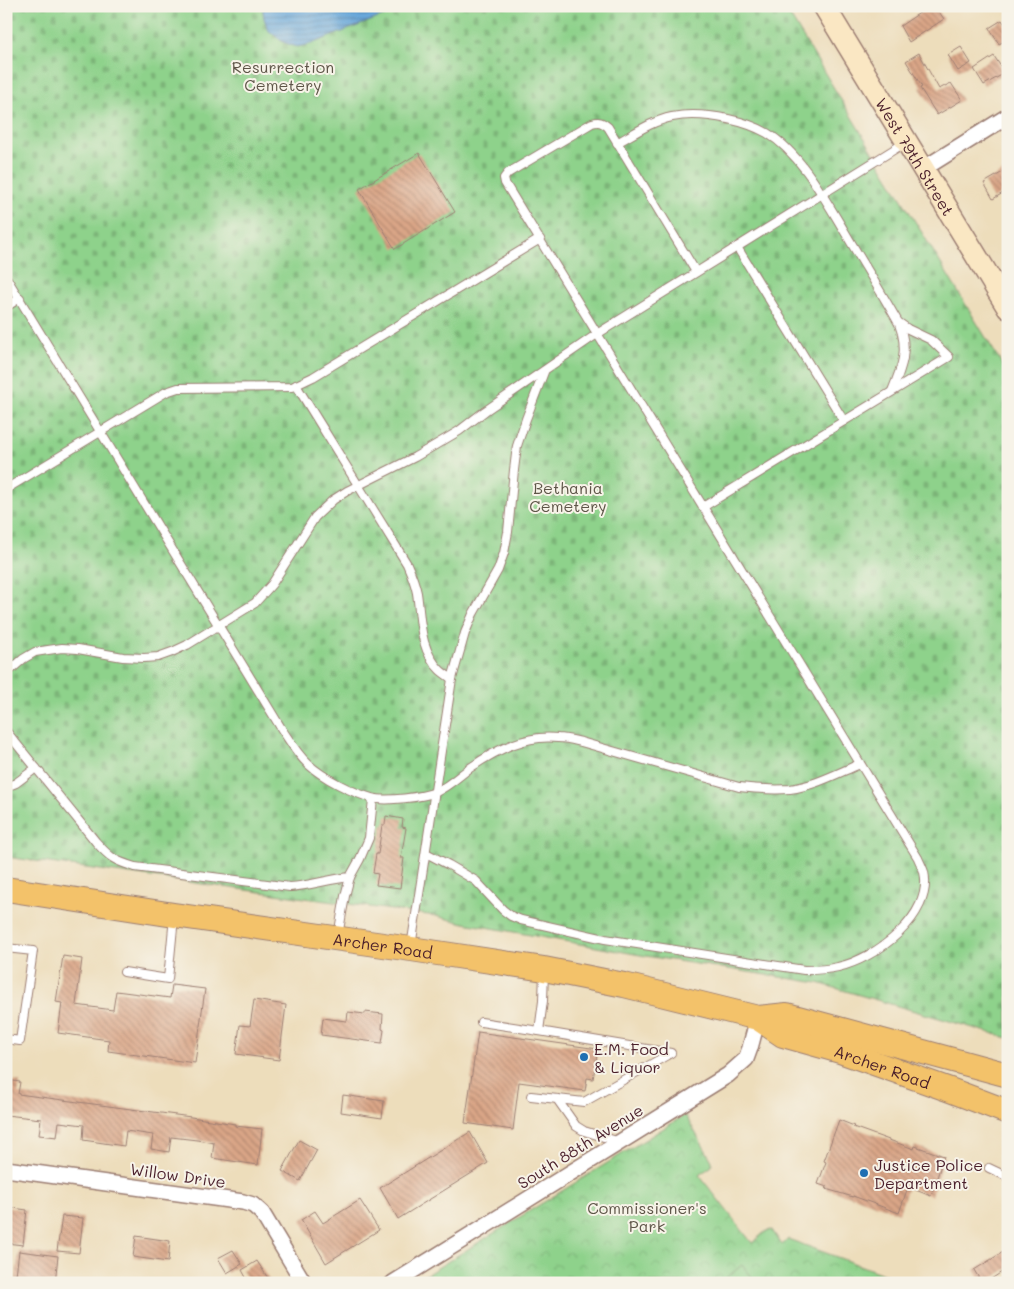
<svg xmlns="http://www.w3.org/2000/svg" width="1014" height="1289" font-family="Mali,sans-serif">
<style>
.cemetery{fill:url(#cemetery-stones);stroke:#6c785b}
.park{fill:url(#park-crowns);stroke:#6c785b}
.pitch{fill:#8ed28b;stroke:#6c785b}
.water{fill:url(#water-rules);stroke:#586382}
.building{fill:url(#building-back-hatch)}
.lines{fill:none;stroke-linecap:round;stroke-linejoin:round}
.lane-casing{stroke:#9c7e73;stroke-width:10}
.street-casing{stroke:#9c7e73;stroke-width:18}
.secondary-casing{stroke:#9c7e73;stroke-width:24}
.primary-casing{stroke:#9c7e73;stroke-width:26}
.lane{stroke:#fff;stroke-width:8}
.street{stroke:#fff;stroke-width:15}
.secondary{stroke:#fae7c3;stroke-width:21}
.primary{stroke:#f3c26a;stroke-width:24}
.poi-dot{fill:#1f6fb2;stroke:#f7f3e8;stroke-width:2}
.labels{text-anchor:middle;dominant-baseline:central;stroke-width:4;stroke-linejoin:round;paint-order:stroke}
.park-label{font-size:16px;fill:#5e5548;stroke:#f7f3e8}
.street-label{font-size:16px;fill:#4a1f2b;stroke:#f7f3e8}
.poi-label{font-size:16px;fill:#4a1f2b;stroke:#f7f3e8;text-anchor:start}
</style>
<defs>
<pattern id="cemetery-stones" width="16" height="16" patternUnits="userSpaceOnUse" patternTransform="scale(1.25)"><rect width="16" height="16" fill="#8ed28b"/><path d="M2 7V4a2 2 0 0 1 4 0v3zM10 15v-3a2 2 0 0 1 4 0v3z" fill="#7cb478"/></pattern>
<pattern id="park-crowns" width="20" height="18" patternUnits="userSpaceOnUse" patternTransform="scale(1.25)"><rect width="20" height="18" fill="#8ed28b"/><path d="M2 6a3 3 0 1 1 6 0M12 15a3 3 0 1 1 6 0" fill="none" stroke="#7cb478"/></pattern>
<pattern id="water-rules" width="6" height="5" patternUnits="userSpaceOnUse" patternTransform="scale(1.25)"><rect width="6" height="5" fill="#67a7da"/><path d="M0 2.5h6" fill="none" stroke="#5787b1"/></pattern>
<pattern id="building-back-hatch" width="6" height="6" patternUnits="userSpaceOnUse" patternTransform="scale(1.25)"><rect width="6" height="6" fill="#daa687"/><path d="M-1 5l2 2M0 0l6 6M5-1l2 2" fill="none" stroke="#b3876f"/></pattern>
</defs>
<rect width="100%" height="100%" fill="#f7f3e8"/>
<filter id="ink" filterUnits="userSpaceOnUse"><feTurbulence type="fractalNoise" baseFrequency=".02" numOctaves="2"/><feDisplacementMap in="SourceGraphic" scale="10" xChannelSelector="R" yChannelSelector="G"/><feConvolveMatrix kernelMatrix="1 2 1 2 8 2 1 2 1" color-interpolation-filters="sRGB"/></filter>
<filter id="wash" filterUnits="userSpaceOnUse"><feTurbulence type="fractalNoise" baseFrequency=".0096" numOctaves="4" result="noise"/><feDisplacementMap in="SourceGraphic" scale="20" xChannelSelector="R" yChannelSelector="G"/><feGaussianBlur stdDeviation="1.12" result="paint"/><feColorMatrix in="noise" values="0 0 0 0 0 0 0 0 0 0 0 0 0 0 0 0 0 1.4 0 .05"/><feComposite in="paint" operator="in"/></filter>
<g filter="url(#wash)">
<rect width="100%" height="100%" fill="#edddbb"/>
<path class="cemetery" d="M 6,6 L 784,6 L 1008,374 L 1008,1038 L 818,983 L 646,956 L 464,923 L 436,916 L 6,857 Z"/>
<path class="park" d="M 685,1115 L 712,1161 L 712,1166 L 699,1175 L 752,1243 L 766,1231 L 772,1230 L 782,1245 L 788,1239 L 894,1278 L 897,1283 L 413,1283 Z"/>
<path class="pitch" d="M 742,1265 L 757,1283 L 720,1283 Z"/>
<path class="water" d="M 262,6 L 409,6 L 311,44 L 297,47 L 283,42 L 268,30 L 264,18 Z"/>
<g id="blocks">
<g class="building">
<path d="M 930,6 L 935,6 L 944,19 L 909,42 L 900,26 Z"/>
<path d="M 1002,20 L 1008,29 L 1008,39 L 999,44 L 989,28 Z"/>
<path d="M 961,47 L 971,63 L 958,71 L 948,55 Z"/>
<path d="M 919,53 L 939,89 L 951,83 L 962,100 L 937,115 L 920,88 L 922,87 L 906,61 Z"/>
<path d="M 994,56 L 1005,73 L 984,85 L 974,69 Z"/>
<path d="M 419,153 L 455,212 L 395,249 L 359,189 Z"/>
<path d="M 1008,169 L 1008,190 L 993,199 L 984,183 Z"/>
<path d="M 386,816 L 403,819 L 402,827 L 406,828 L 401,858 L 404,858 L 400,888 L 376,885 L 378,874 L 373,873 L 376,854 L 378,854 L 382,825 L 385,825 Z"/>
<path d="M 63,956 L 82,959 L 76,1005 L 113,1010 L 116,991 L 170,998 L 172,985 L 205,989 L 195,1063 L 108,1051 L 109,1040 L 58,1033 L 62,1003 L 56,1002 Z"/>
<path d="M 254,1000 L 286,1005 L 279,1060 L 236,1054 L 240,1025 L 250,1026 Z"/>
<path d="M 348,1012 L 365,1014 L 365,1012 L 383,1014 L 382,1029 L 384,1030 L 382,1043 L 321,1035 L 323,1018 L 346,1021 L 347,1021 Z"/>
<path d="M 478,1032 L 598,1049 L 593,1079 L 587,1078 L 585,1091 L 519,1082 L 513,1130 L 465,1123 Z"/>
<path d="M 6,1080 L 20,1082 L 18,1094 L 191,1117 L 235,1124 L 235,1126 L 262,1129 L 258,1165 L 212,1158 L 214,1143 L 197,1140 L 171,1137 L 169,1152 L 151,1149 L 153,1135 L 126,1131 L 124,1146 L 83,1140 L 84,1125 L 59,1122 L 57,1137 L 39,1135 L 41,1119 L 6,1115 Z"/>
<path d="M 343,1095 L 384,1101 L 382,1118 L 341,1112 Z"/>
<path d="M 839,1120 L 854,1126 L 853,1127 L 914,1149 L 915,1146 L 944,1156 L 931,1196 L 908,1187 L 899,1213 L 853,1196 L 853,1197 L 826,1189 L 827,1187 L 818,1184 L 826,1162 L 824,1161 Z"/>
<path d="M 470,1132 L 488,1163 L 398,1219 L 380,1188 Z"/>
<path d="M 299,1140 L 317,1150 L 300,1181 L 282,1171 Z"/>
<path d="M 360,1200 L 379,1230 L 326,1263 L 301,1220 L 315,1211 L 323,1223 Z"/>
<path d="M 6,1207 L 27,1210 L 23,1245 L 6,1243 Z"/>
<path d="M 62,1216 L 83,1218 L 79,1253 L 57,1251 Z"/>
<path d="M 136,1236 L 170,1241 L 168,1262 L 133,1257 Z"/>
<path d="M 1008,1249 L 1008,1268 L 985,1283 L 982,1283 L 974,1270 Z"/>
<path d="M 233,1250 L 242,1264 L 227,1273 L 218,1258 Z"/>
<path d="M 19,1251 L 58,1256 L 55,1283 L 15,1283 Z"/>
<path d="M 257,1261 L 271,1283 L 249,1283 L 242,1270 Z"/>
</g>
</g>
</g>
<g filter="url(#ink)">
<use href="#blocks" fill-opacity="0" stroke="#9c7e73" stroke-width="1"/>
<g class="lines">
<g class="lane-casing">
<g id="lane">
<path d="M 617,143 C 635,133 652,121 672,117 C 691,113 709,115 728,119 C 742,122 755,126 767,133 C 801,153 826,201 846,234 C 863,263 881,292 898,322 L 908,329 L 931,340 L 949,357 L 703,507"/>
<path d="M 737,247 L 844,421"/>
<path d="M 6,277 L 281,728 C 289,740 297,754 308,764 C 323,778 353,793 372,798 C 386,802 423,797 436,792 C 449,786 459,776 470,768 C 496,750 526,734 558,738 C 566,738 573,740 581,742 L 739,787 C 756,789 773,790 790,789 C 814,786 838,773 860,764"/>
<path d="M 6,307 L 20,298"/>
<path d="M 296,385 L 407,564 C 411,573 415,583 417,593 C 421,620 419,649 440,670 C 443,673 448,676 452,679"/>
<path d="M 892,391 C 902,367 909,350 899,324"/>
<path d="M 6,489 L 166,392 L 178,388 L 292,387 L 313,377 L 540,239"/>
<path d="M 6,674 L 23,659 L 35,652 L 48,650 L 62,648 L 78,649 L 123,657 L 144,658 L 158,657 L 172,652 L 187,645 L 255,603 L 272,584 L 315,517 L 333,500 L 347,491 L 415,457 L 459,431 L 485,411 L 597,334 L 906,142"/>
<path d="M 6,731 L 96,842 C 110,858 115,861 135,867 L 290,887 C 310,886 329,879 350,877"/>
<path d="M 6,787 L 16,783 L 36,768"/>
<path d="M 426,853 L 449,865 L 476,881 L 503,910 L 511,916 L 521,920 L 605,939 L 804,970 C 816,970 826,970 838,967 C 875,959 934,916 924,872 C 923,868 920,863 918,858 L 505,183 L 504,178 L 508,173 L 592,123 C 599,121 602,122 608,127 L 696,272"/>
<path d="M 338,936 L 345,896 L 350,877 L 360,859 L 369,838 L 373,799"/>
<path d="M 411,947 L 452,679 L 465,633 L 473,614 L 498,570 L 504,553 L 508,532 L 514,470 L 517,446 L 526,419 L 544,372"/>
<path d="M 6,948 L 33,951 L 20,1041 L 6,1039"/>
<path d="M 124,972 L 168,979 L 174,917"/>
<path d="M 481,1022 L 539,1031 L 543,1001 L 544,971"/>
<path d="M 531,1096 L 584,1102 L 671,1053 L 539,1031"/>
<path d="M 557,1099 L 576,1126 L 584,1131 L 620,1142"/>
<path d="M 989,1168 L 1008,1177"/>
</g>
</g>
<g class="street-casing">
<g id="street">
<path d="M 923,169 L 1008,116"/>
<path d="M 6,1169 L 243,1202 L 253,1205 L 262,1213 L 304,1283"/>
<path d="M 393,1283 L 728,1075 L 746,1059 L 750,1048 L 758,1018"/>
</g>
</g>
<g class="secondary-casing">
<g id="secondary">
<path id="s1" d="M 824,6 L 1008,308"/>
</g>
</g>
<g class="primary-casing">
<g id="primary">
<path id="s2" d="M 6,889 L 174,915 L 411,949 L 544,969 L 624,985 L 758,1018 L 783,1035 L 840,1051 L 950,1090 L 1008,1112"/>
<path d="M 758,1018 L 787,1015 L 1008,1075"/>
</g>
</g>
<use href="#lane" class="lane"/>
<use href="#street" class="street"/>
<use href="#secondary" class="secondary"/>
<use href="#primary" class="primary"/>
</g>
</g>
<g class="poi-dot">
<circle cx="584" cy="1057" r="5"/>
<circle cx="864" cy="1173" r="5"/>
</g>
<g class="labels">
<g class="park-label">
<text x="283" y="66">Resurrection<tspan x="283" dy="18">Cemetery</tspan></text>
<text x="568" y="487">Bethania<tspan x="568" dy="18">Cemetery</tspan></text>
<text x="647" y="1207">Commissioner's<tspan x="647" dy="18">Park</tspan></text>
</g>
<g class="street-label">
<text stroke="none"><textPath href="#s1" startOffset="176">West 79th Street</textPath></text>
<text stroke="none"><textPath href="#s2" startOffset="381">Archer Road</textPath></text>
<text stroke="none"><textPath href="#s2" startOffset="898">Archer Road</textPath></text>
<text transform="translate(580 1146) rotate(-32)">South 88th Avenue</text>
<text transform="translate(178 1175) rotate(8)">Willow Drive</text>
</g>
<g class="poi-label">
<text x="594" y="1048">E.M. Food<tspan x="594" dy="18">&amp; Liquor</tspan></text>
<text x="874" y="1164">Justice Police<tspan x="874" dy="18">Department</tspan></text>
</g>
</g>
<rect width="1014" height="1289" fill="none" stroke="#f7f3e8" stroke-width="25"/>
</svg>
